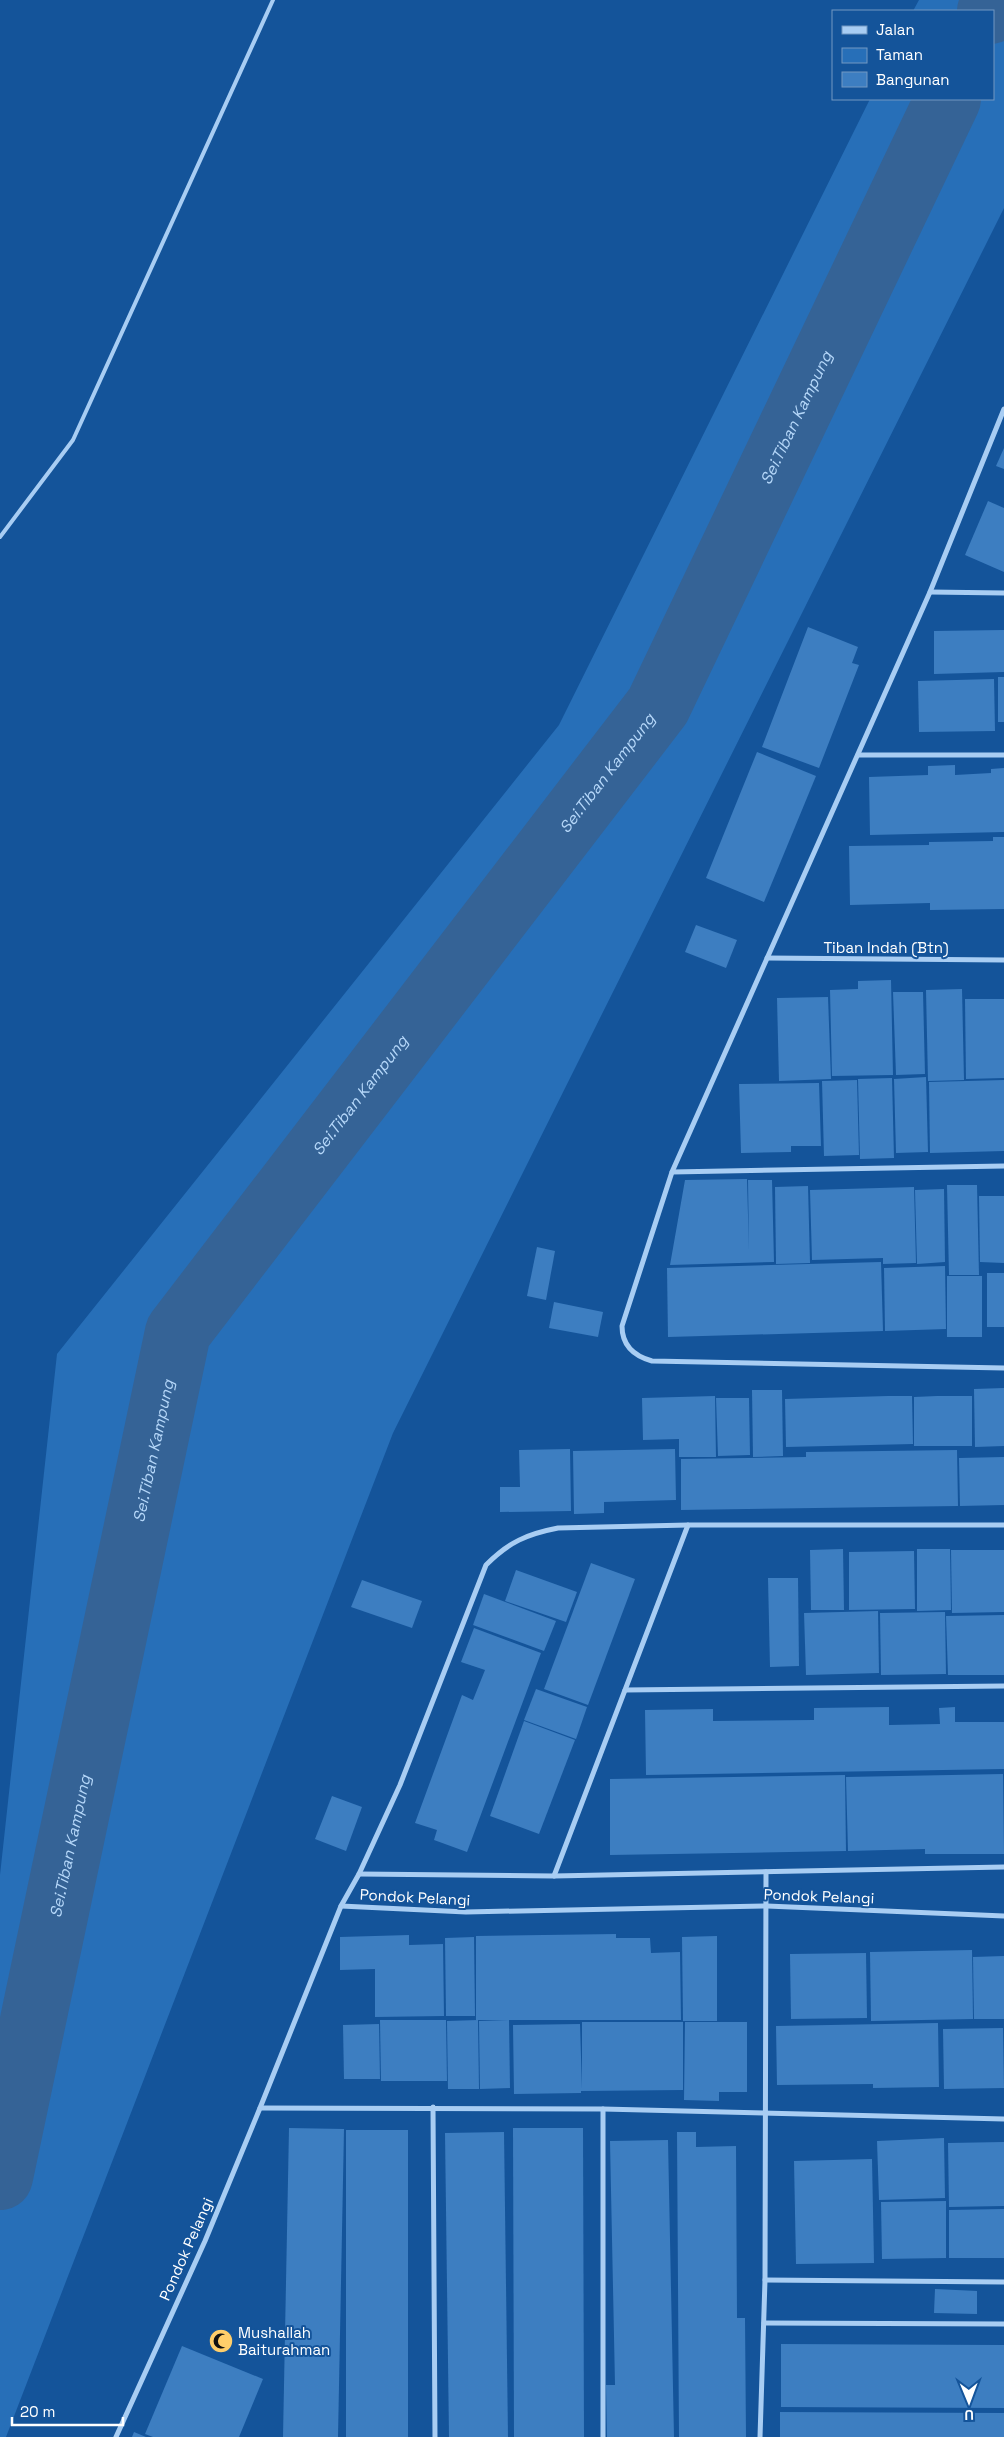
<svg xmlns="http://www.w3.org/2000/svg" width="1004" height="2437" font-family="'Space Grotesk',sans-serif">
<style>
.green{fill:#276fb8}
.lines{fill:none;stroke-linecap:round;stroke-linejoin:round}
.river{stroke:#356396;stroke-width:66}
.building{fill:#3d7ec1}
.service{stroke:#a8cdf3;stroke-width:4}
.minor{stroke:#a8cdf3;stroke-width:5}
.labels{text-anchor:middle;dominant-baseline:central;stroke-width:4;stroke-linejoin:round;paint-order:stroke}
.street-label{font-size:15px;fill:#fff;stroke:#14549a}
.poi-label{font-size:15px;fill:#fff;stroke:#14549a;text-anchor:start}
.water-label{font-size:16px;font-style:italic;fill:#b5d7f9;stroke:#14549a}
</style>
<rect width="100%" height="100%" fill="#14549a"/>
<path class="green" d="M 919,0 L 1004,0 L 1004,208 L 393,1433 L 6,2437 L 0,2437 L 0,1875 L 57,1354 L 559,725 L 870,99 L 993,99 L 993,11 L 913,11 Z"/>
<g class="lines">
<g class="river">
<path d="M 990,11 L 995,0"/>
<path id="s1" d="M 0,2177 L 178,1332 L 658,706 L 948,99"/>
</g>
</g>
<g class="building">
<path d="M 1004,448 L 1004,469 L 996,466 Z"/>
<path d="M 988,501 L 1004,508 L 1004,572 L 965,555 Z"/>
<path d="M 808,627 L 858,647 L 852,663 L 859,665 L 819,768 L 762,747 Z"/>
<path d="M 1004,630 L 1004,672 L 934,674 L 934,631 Z"/>
<rect x="998" y="677" width="6" height="45"/>
<path d="M 994,679 L 995,731 L 919,732 L 918,681 Z"/>
<path d="M 757,752 L 816,776 L 764,902 L 706,878 Z"/>
<path d="M 955,765 L 955,775 L 991,773 L 991,769 L 1004,768 L 1004,832 L 870,835 L 869,777 L 928,775 L 928,766 Z"/>
<path d="M 993,837 L 1004,837 L 1004,909 L 930,910 L 930,903 L 850,905 L 849,846 L 929,845 L 929,842 L 993,841 Z"/>
<path d="M 696,925 L 737,940 L 726,968 L 685,952 Z"/>
<path d="M 891,980 L 893,1075 L 832,1076 L 830,990 L 858,989 L 858,981 Z"/>
<path d="M 962,989 L 964,1080 L 928,1081 L 926,990 Z"/>
<path d="M 893,992 L 923,992 L 925,1074 L 896,1075 Z"/>
<path d="M 828,997 L 831,1079 L 779,1081 L 777,998 Z"/>
<path d="M 965,999 L 1004,999 L 1004,1078 L 966,1079 Z"/>
<path d="M 926,1077 L 928,1152 L 896,1153 L 894,1079 Z"/>
<path d="M 892,1078 L 894,1158 L 860,1159 L 858,1079 Z"/>
<path d="M 857,1080 L 859,1155 L 824,1156 L 822,1081 Z"/>
<path d="M 1004,1080 L 1004,1151 L 930,1153 L 929,1082 Z"/>
<path d="M 819,1083 L 821,1146 L 791,1146 L 791,1152 L 741,1153 L 739,1084 Z"/>
<path d="M 747,1179 L 749,1251 L 748,1180 L 772,1180 L 774,1262 L 670,1265 L 685,1180 Z"/>
<path d="M 947,1185 L 977,1185 L 979,1275 L 949,1275 Z"/>
<path d="M 808,1186 L 810,1263 L 776,1264 L 775,1187 Z"/>
<path d="M 914,1187 L 916,1263 L 883,1264 L 883,1258 L 812,1260 L 810,1190 Z"/>
<path d="M 944,1189 L 945,1262 L 917,1264 L 915,1190 Z"/>
<path d="M 979,1196 L 1004,1196 L 1004,1263 L 980,1262 Z"/>
<path d="M 537,1247 L 555,1251 L 546,1300 L 527,1296 Z"/>
<path d="M 881,1262 L 883,1331 L 668,1337 L 667,1268 Z"/>
<path d="M 945,1266 L 946,1329 L 885,1331 L 884,1268 Z"/>
<rect x="987" y="1273" width="17" height="54"/>
<rect x="947" y="1276" width="35" height="61"/>
<path d="M 554,1302 L 603,1312 L 598,1337 L 549,1328 Z"/>
<path d="M 1004,1388 L 1004,1446 L 975,1447 L 974,1389 Z"/>
<path d="M 752,1390 L 782,1390 L 783,1456 L 753,1457 Z"/>
<path d="M 715,1396 L 716,1457 L 679,1457 L 679,1439 L 643,1440 L 642,1398 Z"/>
<path d="M 888,1396 L 912,1396 L 913,1444 L 786,1447 L 785,1399 Z"/>
<path d="M 937,1396 L 972,1396 L 972,1446 L 914,1446 L 914,1397 Z"/>
<path d="M 716,1398 L 749,1398 L 750,1455 L 718,1456 Z"/>
<path d="M 570,1449 L 571,1511 L 500,1512 L 500,1487 L 520,1487 L 519,1450 Z"/>
<path d="M 675,1449 L 676,1500 L 604,1502 L 604,1513 L 574,1514 L 573,1451 Z"/>
<path d="M 957,1450 L 958,1506 L 681,1510 L 681,1459 L 806,1457 L 806,1452 Z"/>
<path d="M 1004,1457 L 1004,1505 L 960,1506 L 959,1458 Z"/>
<path d="M 843,1549 L 844,1610 L 811,1610 L 810,1550 Z"/>
<path d="M 917,1549 L 950,1549 L 951,1610 L 917,1611 Z"/>
<path d="M 951,1550 L 1004,1550 L 1004,1612 L 952,1613 Z"/>
<path d="M 914,1551 L 915,1609 L 849,1610 L 849,1552 Z"/>
<path d="M 591,1563 L 635,1579 L 588,1705 L 544,1689 Z"/>
<path d="M 516,1570 L 577,1592 L 566,1622 L 505,1601 Z"/>
<path d="M 768,1578 L 798,1578 L 799,1666 L 770,1667 Z"/>
<path d="M 362,1580 L 422,1601 L 412,1628 L 351,1607 Z"/>
<path d="M 484,1594 L 556,1621 L 544,1651 L 473,1625 Z"/>
<path d="M 878,1611 L 879,1673 L 806,1675 L 804,1613 Z"/>
<path d="M 945,1612 L 946,1674 L 881,1675 L 880,1613 Z"/>
<path d="M 1004,1615 L 1004,1675 L 948,1675 L 946,1616 Z"/>
<path d="M 474,1628 L 541,1653 L 467,1852 L 434,1840 L 437,1830 L 415,1823 L 462,1695 L 473,1700 L 485,1670 L 461,1662 Z"/>
<path d="M 536,1689 L 587,1707 L 576,1739 L 524,1720 Z"/>
<path d="M 889,1707 L 889,1725 L 940,1724 L 939,1708 L 955,1707 L 955,1722 L 1004,1722 L 1004,1769 L 646,1775 L 645,1710 L 713,1709 L 713,1721 L 814,1720 L 814,1708 Z"/>
<path d="M 524,1721 L 575,1740 L 539,1834 L 490,1816 Z"/>
<path d="M 1003,1774 L 1004,1854 L 925,1854 L 925,1849 L 848,1851 L 846,1777 Z"/>
<path d="M 845,1775 L 846,1851 L 610,1855 L 610,1779 Z"/>
<path d="M 332,1796 L 362,1807 L 346,1851 L 315,1839 Z"/>
<path d="M 616,1934 L 616,1938 L 650,1938 L 651,1953 L 680,1952 L 681,2020 L 476,2020 L 476,1936 Z"/>
<path d="M 409,1935 L 409,1945 L 443,1944 L 444,2016 L 375,2017 L 375,1969 L 340,1970 L 340,1937 Z"/>
<path d="M 717,1936 L 717,2021 L 683,2021 L 682,1937 Z"/>
<path d="M 474,1937 L 475,2016 L 446,2016 L 445,1938 Z"/>
<path d="M 972,1950 L 973,2019 L 871,2021 L 870,1952 Z"/>
<path d="M 866,1953 L 867,2018 L 791,2019 L 790,1954 Z"/>
<path d="M 1004,1956 L 1004,2019 L 974,2019 L 973,1957 Z"/>
<path d="M 380,2020 L 446,2020 L 447,2081 L 381,2081 Z"/>
<path d="M 478,2020 L 479,2089 L 448,2089 L 447,2021 Z"/>
<path d="M 509,2020 L 510,2088 L 480,2089 L 479,2021 Z"/>
<path d="M 582,2022 L 683,2022 L 683,2090 L 581,2091 L 581,2093 L 514,2094 L 513,2025 L 580,2024 L 582,2089 Z"/>
<path d="M 685,2022 L 747,2022 L 747,2092 L 719,2092 L 719,2101 L 684,2100 Z"/>
<path d="M 938,2023 L 939,2087 L 873,2088 L 873,2084 L 777,2085 L 776,2026 Z"/>
<path d="M 379,2024 L 380,2079 L 344,2079 L 343,2025 Z"/>
<path d="M 1003,2028 L 1004,2088 L 944,2089 L 943,2029 Z"/>
<path d="M 289,2128 L 344,2129 L 338,2437 L 283,2437 Z"/>
<path d="M 513,2128 L 583,2128 L 584,2437 L 514,2437 Z"/>
<rect x="346" y="2130" width="62" height="307"/>
<path d="M 504,2132 L 508,2437 L 449,2437 L 445,2133 Z"/>
<path d="M 677,2132 L 696,2132 L 696,2147 L 736,2146 L 737,2318 L 745,2318 L 746,2437 L 679,2437 Z"/>
<path d="M 944,2138 L 945,2198 L 879,2200 L 877,2141 Z"/>
<path d="M 668,2140 L 674,2437 L 607,2437 L 606,2385 L 615,2385 L 610,2141 Z"/>
<path d="M 1004,2142 L 1004,2206 L 949,2207 L 948,2143 Z"/>
<path d="M 872,2159 L 874,2263 L 796,2264 L 794,2161 Z"/>
<path d="M 946,2201 L 946,2258 L 882,2259 L 881,2202 Z"/>
<path d="M 1004,2209 L 1004,2258 L 949,2258 L 949,2210 Z"/>
<path d="M 935,2289 L 977,2291 L 977,2314 L 934,2313 Z"/>
<path d="M 781,2344 L 1004,2345 L 1004,2408 L 781,2407 Z"/>
<path d="M 182,2346 L 263,2379 L 239,2437 L 153,2437 L 145,2434 Z"/>
<path d="M 780,2412 L 1004,2413 L 1004,2437 L 780,2437 Z"/>
<path d="M 134,2432 L 146,2437 L 132,2437 Z"/>
</g>
<g class="lines">
<path class="service" d="M 0,537 L 73,440 L 273,0"/>
<g class="minor">
<path d="M 1004,409 L 930,592 L 672,1172 L 622,1326 C 622,1346 634,1356 652,1361 L 1004,1368"/>
<path d="M 930,592 L 1004,593"/>
<path d="M 858,755 L 1004,755"/>
<path d="M 767,958 L 1004,960"/>
<path d="M 672,1172 L 1004,1166"/>
<path d="M 625,1690 L 1004,1686"/>
<path d="M 359,1874 L 554,1876 L 1004,1867"/>
<path d="M 554,1876 L 688,1525"/>
<path d="M 341,1906 L 466,1912 L 767,1906 L 1004,1916"/>
<path d="M 433,2107 L 435,2437"/>
<path d="M 260,2108 L 603,2109 L 1004,2119"/>
<path d="M 603,2109 L 603,2437"/>
<path d="M 765,2280 L 1004,2282"/>
<path d="M 764,2323 L 1004,2324"/>
<path d="M 116,2437 L 205,2241 L 260,2108 L 341,1906 L 359,1874 L 400,1785 L 486,1565 C 509,1542 527,1534 558,1528 L 688,1525 L 1004,1525"/>
<path d="M 760,2437 L 765,2280 L 766,1872"/>
</g>
</g>
<defs>
<g id="mosque-disc" transform="scale(1.25)"><circle r="9.5" fill="#ffce6a" stroke="#14549a"/><path d="M3.5-4.9A6 6 0 1 0 3.5 4.9A5 5 0 1 1 3.5-4.9Z" fill="#111"/></g>
</defs>
<g fill-rule="evenodd">
<use href="#mosque-disc" x="221" y="2341"/>
</g>
<g class="labels">
<g class="street-label">
<text x="886" y="947">Tiban Indah (Btn)</text>
<text transform="translate(819 1896) rotate(2)">Pondok Pelangi</text>
<text transform="translate(415 1897) rotate(3)">Pondok Pelangi</text>
<text transform="translate(186 2249) rotate(-66)">Pondok Pelangi</text>
</g>
<g class="poi-label">
<text x="238" y="2332">Mushallah<tspan x="238" dy="17">Baiturahman</tspan></text>
</g>
<g class="water-label">
<text stroke="none"><textPath href="#s1" startOffset="1972">Sei.Tiban Kampung</textPath></text>
<text stroke="none"><textPath href="#s1" startOffset="1568">Sei.Tiban Kampung</textPath></text>
<text stroke="none"><textPath href="#s1" startOffset="1162">Sei.Tiban Kampung</textPath></text>
<text stroke="none"><textPath href="#s1" startOffset="742">Sei.Tiban Kampung</textPath></text>
<text stroke="none"><textPath href="#s1" startOffset="338">Sei.Tiban Kampung</textPath></text>
</g>
</g>
<rect x="832" y="10" width="162" height="90" fill="#14549a" stroke="#7298c2"/>
<rect x="842" y="26" width="25" height="8" fill="#a8cdf3" stroke="#7298c2"/>
<text x="876" y="35" font-size="15" fill="#ffffff">Jalan</text>
<rect x="842" y="48" width="25" height="15" fill="#276fb8" stroke="#7298c2"/>
<text x="876" y="60" font-size="15" fill="#ffffff">Taman</text>
<rect x="842" y="72" width="25" height="15" fill="#3d7ec1" stroke="#7298c2"/>
<text x="876" y="85" font-size="15" fill="#ffffff">Bangunan</text>
<g transform="translate(969 2402) rotate(179)" stroke="#14549a" stroke-width="4" paint-order="stroke">
<path d="M0-4L9 19L0 12L-9 19Z" fill="#ffffff"/>
<text y="-8" font-size="14" font-weight="bold" text-anchor="middle" fill="#ffffff">U</text>
</g>
<path d="M12 2417v8h111v-8" fill="none" stroke="#ffffff" stroke-width="2.5"/>
<text x="20" y="2417" font-size="15" fill="#ffffff" stroke="#14549a" stroke-width="4" paint-order="stroke">20 m</text>
</svg>
